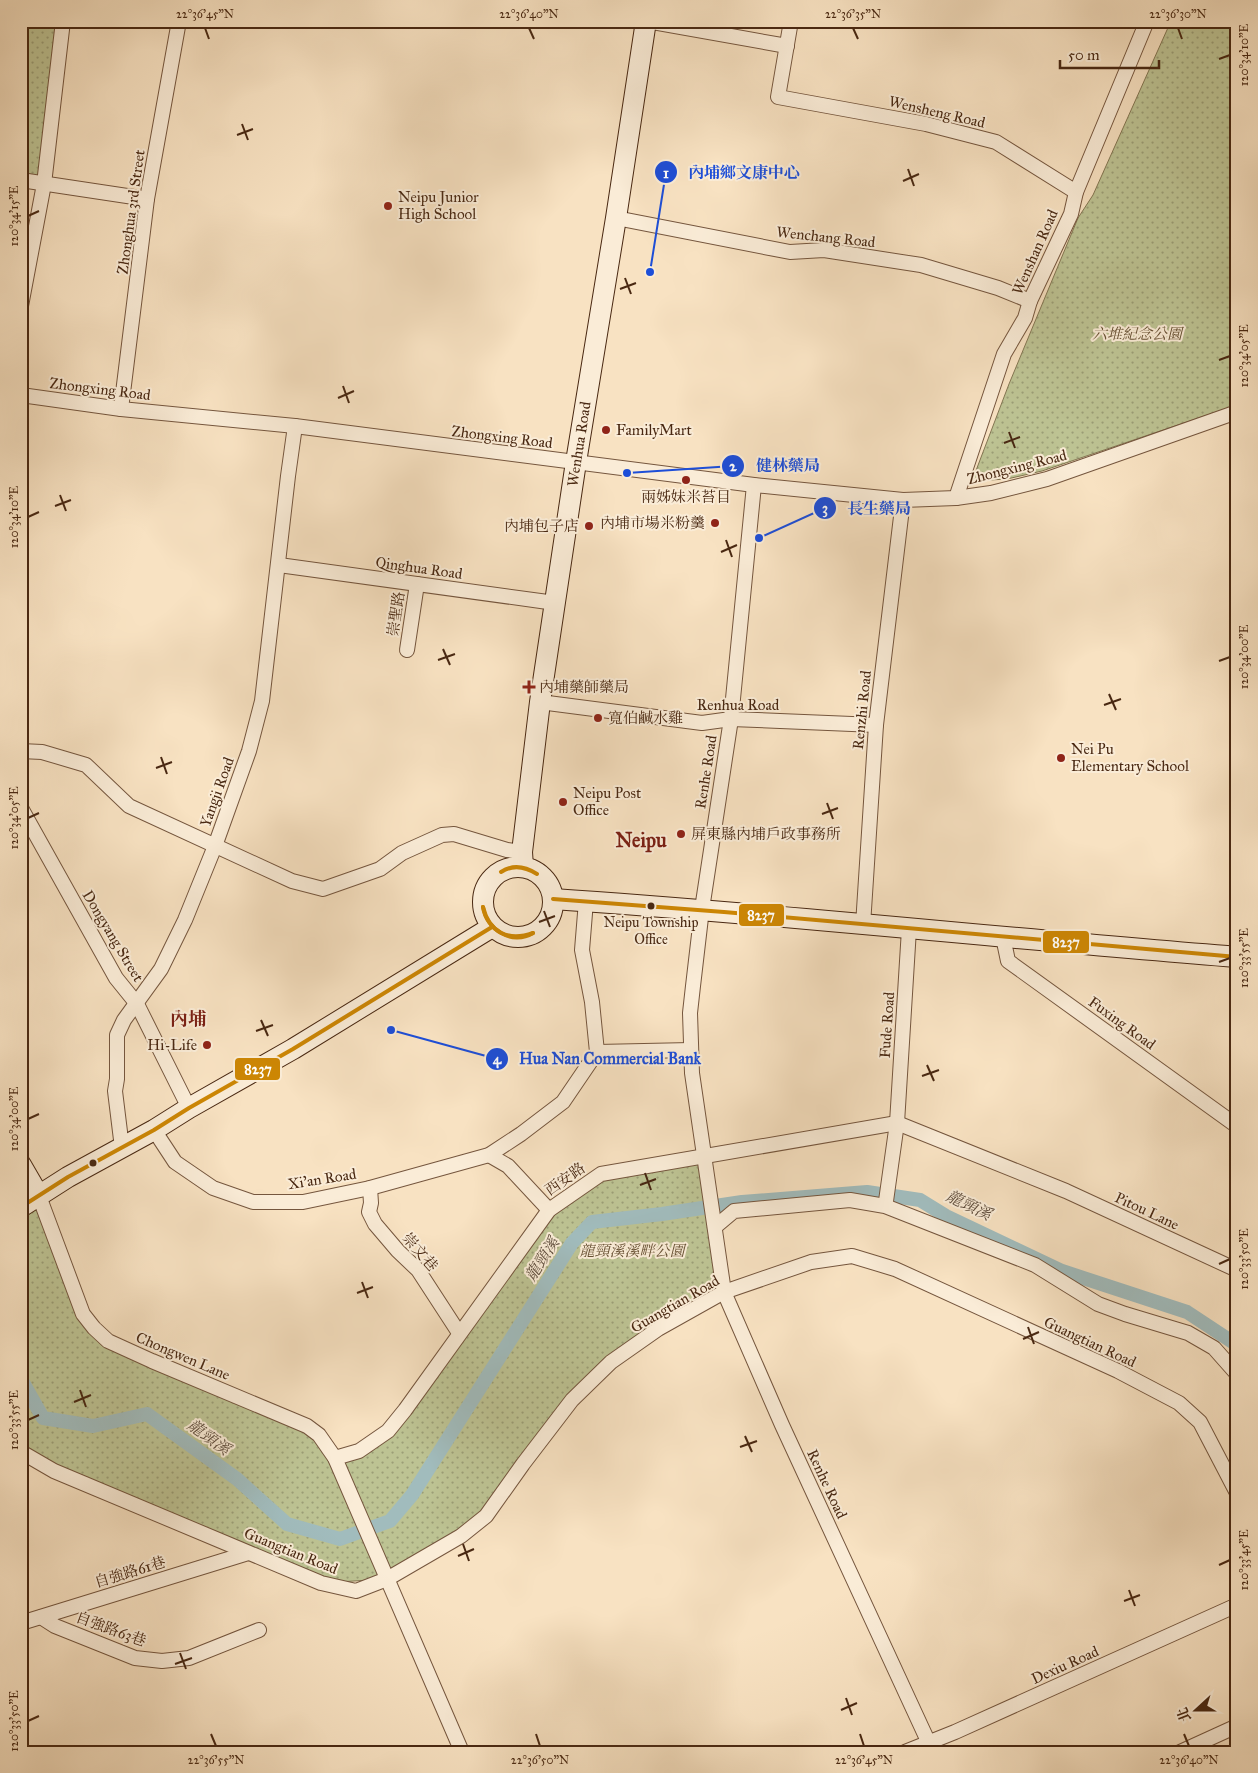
<svg xmlns="http://www.w3.org/2000/svg" width="1258" height="1773" font-family="'IM FELL Great Primer','Noto Serif TC',serif">
<style>
.grass{fill:url(#grass-dots);stroke:#837652}
.lines{fill:none;stroke-linecap:round;stroke-linejoin:round}
.canal{stroke:#a1bcbd;stroke-width:14}
.street-casing{stroke:#75563e;stroke-width:16}
.secondary-casing{stroke:#492812;stroke-width:22}
.street{stroke:#faecd7;stroke-width:14}
.secondary{stroke:#faecd7;stroke-width:20}
.bus-1-casing{stroke:#faecd7;stroke-width:8}
.bus-1{stroke:#cc8604;stroke-width:4}
.ticks{fill:none;stroke:#492812;stroke-width:2}
.poi-dot{fill:#8f2418;stroke:#faecd7;stroke-width:2}
.bus-dot{fill:#492812;stroke:#faecd7;stroke-width:2}
.labels{text-anchor:middle;dominant-baseline:central;stroke-width:4;stroke-linejoin:round;paint-order:stroke}
.bus-label{font-size:14px;fill:#492812;stroke:#faecd7}
.street-label{font-size:15px;fill:#492812;stroke:#faecd7}
.poi-label{font-size:15px;fill:#492812;stroke:#faecd7;text-anchor:start}
.park-label{font-size:15px;font-style:italic;fill:#664f32;stroke:#faecd7}
.water-label{font-size:16px;font-style:italic;fill:#5f4d3d;stroke:#faecd7}
.quarter-label{font-size:18px;font-weight:bold;fill:#7a1f14;stroke:#faecd7}
.district-label{font-size:20px;font-weight:bold;fill:#7a1f14;stroke:#faecd7}
.leader{fill:none;stroke:#1d4ed8;stroke-width:2}
.callout-dot{fill:#1d4ed8;stroke:#faecd7;stroke-width:2}
.mark-label{font-size:15px;text-anchor:middle;font-weight:bold;fill:#fff}
.callout-label{font-size:16px;text-anchor:middle;font-weight:bold;fill:#1d4ed8;stroke:#faecd7;stroke-width:4;stroke-linejoin:round;paint-order:stroke}
.line-badge{stroke:#faecd7;stroke-width:2}
.badge-label{font-size:14px;text-anchor:middle;font-weight:bold;fill:#fff}
.neatline{fill:none;stroke:#492812;stroke-width:2}
.ticks-label{font-size:12px;text-anchor:middle;fill:#492812}
</style>
<defs>
<pattern id="grass-dots" width="8" height="8" patternUnits="userSpaceOnUse" patternTransform="scale(1.25)"><rect width="8" height="8" fill="#bdc393"/><path d="M2 2h.1M6 6h.1" fill="none" stroke="#9c9e77" stroke-width="1.8" stroke-linecap="round"/></pattern>
</defs>
<rect width="100%" height="100%" fill="#f8e2c2"/>
<filter id="stains"><feTurbulence type="fractalNoise" baseFrequency=".004" numOctaves="4"/><feColorMatrix values="0 0 0 0 .2 0 0 0 0 .09 0 0 0 0 .02 0 0 0 .5 -.17"/></filter>
<radialGradient id="worn" r=".72"><stop offset=".6" stop-color="#630" stop-opacity="0"/><stop offset="1" stop-color="#630" stop-opacity=".3"/></radialGradient>
<g class="grass">
<path d="M 21,21 L 58,21 L 39,178 L 21,175 Z"/>
<path d="M 1171,21 L 1237,21 L 1237,405 L 1042,471 L 1007,479 L 972,481 L 1009,384 L 1078,218 L 1093,195 Z"/>
<path d="M 705,1157 L 724,1292 L 611,1362 L 486,1516 L 387,1579 L 321,1583 L 21,1450 L 21,1162 L 83,1314 L 108,1341 L 307,1426 L 335,1458 L 388,1431 L 549,1210 L 601,1174 Z"/>
</g>
<g class="lines">
<path class="canal" d="M 21,1379 L 43,1418 L 93,1426 L 147,1414 L 237,1479 L 287,1524 L 340,1539 L 390,1521 L 412,1495 L 572,1243 L 592,1222 L 662,1214 L 742,1202 L 867,1192 L 920,1200 L 946,1216 L 1062,1271 L 1187,1312 L 1237,1345"/>
<g class="street-casing">
<g id="street">
<path d="M 647,21 L 787,46"/>
<path d="M 791,21 L 778,97 L 926,124 L 996,142 L 1076,192"/>
<path d="M 21,180 L 147,199"/>
<path d="M 616,218 L 790,252 L 824,250 L 921,265 L 998,288 L 1030,301"/>
<path d="M 21,306 L 44,184 L 63,21"/>
<path d="M 21,395 L 121,409 L 295,426 L 754,485 L 903,500 L 956,498 L 991,493 L 1047,479 L 1237,412"/>
<path d="M 121,409 L 147,199 L 179,21"/>
<path d="M 754,485 L 731,719 L 702,909 L 693,986 L 690,1013 L 692,1073 L 724,1292 L 782,1425 L 933,1752"/>
<path d="M 956,498 L 1004,354 L 1025,318 L 1030,301 L 1071,214 L 1076,192 L 1147,21"/>
<path d="M 279,565 L 555,603"/>
<path d="M 407,650 L 417,584"/>
<path d="M 540,702 L 702,723 L 731,719 L 876,725"/>
<path d="M 21,751 L 42,752 L 86,765 L 129,806 L 292,881 L 323,889 L 380,869 L 402,853 L 442,835 L 454,834 L 507,850 L 522,852"/>
<path d="M 21,808 L 116,978 L 137,1004 L 189,1108"/>
<path d="M 863,925 L 876,725 L 903,500"/>
<path d="M 1003,937 L 1008,961 L 1237,1126"/>
<path d="M 597,1052 L 691,1050"/>
<path d="M 154,1130 L 175,1162 L 213,1188 L 253,1202 L 303,1202 L 370,1188 L 489,1155 L 521,1134 L 563,1102 L 597,1052 L 592,1002 L 582,950 L 586,901"/>
<path d="M 122,1148 L 115,1091 L 117,1079 L 117,1035 L 124,1020 L 161,969 L 185,920 L 215,846 L 249,751 L 262,701 L 288,476 L 295,426"/>
<path d="M 489,1155 L 508,1166 L 549,1210"/>
<path d="M 370,1188 L 371,1203 L 369,1212 L 375,1224 L 398,1251 L 418,1270 L 459,1333"/>
<path d="M 39,1196 L 83,1314 L 94,1328 L 108,1341 L 152,1361 L 307,1426 L 319,1435 L 335,1458 L 462,1752"/>
<path d="M 886,1201 L 897,1123 L 909,929"/>
<path d="M 715,1227 L 734,1211 L 850,1200 L 885,1206 L 1035,1265 L 1098,1304 L 1125,1314 L 1188,1333 L 1214,1348 L 1237,1374"/>
<path d="M 21,1450 L 23,1453 L 54,1471 L 321,1583 L 356,1591 L 387,1579 L 461,1536 L 486,1516 L 523,1464 L 572,1400 L 611,1362 L 658,1329 L 724,1292 L 811,1262 L 852,1256 L 895,1269 L 1118,1371 L 1179,1403 L 1200,1422 L 1237,1493"/>
<path d="M 335,1458 L 359,1451 L 388,1431 L 405,1410 L 549,1210 L 601,1174 L 897,1123 L 1066,1191 L 1237,1270"/>
<path d="M 41,1617 L 55,1626 L 135,1658 L 162,1661 L 189,1658 L 259,1630"/>
<path d="M 21,1623 L 248,1553"/>
<path d="M 905,1752 L 955,1732 L 1237,1605"/>
<path d="M 1180,1752 L 1237,1726"/>
</g>
</g>
<g class="secondary-casing">
<g id="secondary">
<circle cx="518" cy="902" r="35"/>
<path d="M 523,867 L 522,852 L 540,702 L 576,462 L 616,218 L 646,21"/>
<path d="M 553,899 C 781,914 1009,939 1237,957"/>
<path d="M 21,1165 L 39,1196"/>
<path d="M 21,1207 L 68,1177 L 154,1130 L 189,1108 L 293,1049 L 492,927"/>
</g>
</g>
<use href="#street" class="street"/>
<use href="#secondary" class="secondary"/>
<g class="bus-1-casing">
<g id="bus-1">
<path d="M 501,872 C 513,864 526,867 537,874"/>
<path d="M 553,899 L 724,912 L 1237,957"/>
<path d="M 483,907 C 489,932 508,942 533,933"/>
<path d="M 483,907 C 486,929 512,946 533,933"/>
<path d="M 21,1207 L 68,1177 L 154,1130 L 189,1108 L 293,1049 L 492,927"/>
</g>
</g>
<use href="#bus-1" class="bus-1"/>
</g>
<path class="ticks" d="M 205,28 L 209,39M 529,28 L 534,39M 853,28 L 858,39M 1178,28 L 1182,39M 1219,59 L 1230,55M 242,124 L 248,140M 237,135 L 253,129M 908,169 L 914,186M 903,181 L 919,174M 28,216 L 39,211M 625,278 L 631,294M 620,289 L 636,283M 1219,360 L 1230,356M 343,386 L 349,403M 338,398 L 354,391M 1009,432 L 1015,448M 1004,443 L 1020,437M 60,495 L 66,511M 55,506 L 71,500M 28,517 L 39,512M 726,540 L 732,557M 721,552 L 737,545M 443,649 L 450,665M 438,660 L 455,654M 1219,661 L 1230,657M 1109,694 L 1116,710M 1104,705 L 1121,699M 161,757 L 167,774M 156,768 L 172,762M 827,803 L 833,819M 822,814 L 838,808M 28,818 L 39,813M 544,911 L 550,927M 539,922 L 555,916M 1219,962 L 1230,958M 261,1020 L 268,1036M 256,1031 L 273,1025M 927,1065 L 934,1081M 922,1076 L 939,1070M 28,1119 L 39,1114M 645,1173 L 651,1190M 640,1185 L 656,1179M 1219,1264 L 1230,1259M 362,1282 L 368,1298M 357,1293 L 373,1287M 1028,1327 L 1034,1344M 1023,1339 L 1039,1332M 80,1390 L 86,1407M 74,1402 L 91,1395M 28,1420 L 39,1415M 745,1436 L 752,1452M 740,1447 L 757,1441M 463,1544 L 469,1561M 458,1556 L 474,1549M 1219,1565 L 1230,1560M 1129,1590 L 1135,1606M 1124,1601 L 1140,1595M 180,1653 L 186,1669M 175,1664 L 192,1658M 846,1698 L 852,1715M 841,1710 L 857,1703M 28,1721 L 39,1716M 211,1734 L 216,1746M 536,1734 L 540,1746M 860,1734 L 864,1746M 1184,1734 L 1189,1746"/>
<g class="poi-dot">
<circle cx="388" cy="206" r="5"/>
<circle cx="606" cy="430" r="5"/>
<circle cx="686" cy="480" r="5"/>
<circle cx="715" cy="523" r="5"/>
<circle cx="589" cy="526" r="5"/>
<path d="M526.5 679.5h5v5h5v5h-5v5h-5v-5h-5v-5h5z"/>
<circle cx="598" cy="718" r="5"/>
<circle cx="1061" cy="758" r="5"/>
<circle cx="563" cy="802" r="5"/>
<circle cx="681" cy="834" r="5"/>
<circle cx="207" cy="1045" r="5"/>
</g>
<g class="bus-dot">
<circle cx="651" cy="906" r="4.5"/>
<circle cx="93" cy="1163" r="4.5"/>
</g>
<g class="labels">
<g class="bus-label">
<text x="651" y="922">Neipu Township<tspan x="651" dy="17">Office</tspan></text>
</g>
<g class="street-label">
<text transform="translate(937 112) rotate(13)">Wensheng Road</text>
<text transform="translate(131 212) rotate(-82)">Zhonghua 3rd Street</text>
<text transform="translate(826 237) rotate(6)">Wenchang Road</text>
<text transform="translate(1035 252) rotate(-66)">Wenshan Road</text>
<text transform="translate(100 389) rotate(7)">Zhongxing Road</text>
<text transform="translate(502 437) rotate(7)">Zhongxing Road</text>
<text transform="translate(579 444) rotate(-81)">Wenhua Road</text>
<text transform="translate(1017 467) rotate(-14)">Zhongxing Road</text>
<text transform="translate(419 568) rotate(8)">Qinghua Road</text>
<text transform="translate(396 614) rotate(-81)">崇聖路</text>
<text x="738" y="705">Renhua Road</text>
<text transform="translate(862 710) rotate(-84)">Renzhi Road</text>
<text transform="translate(706 772) rotate(-81)">Renhe Road</text>
<text transform="translate(217 792) rotate(-70)">Yangji Road</text>
<text transform="translate(113 936) rotate(59)">Dongyang Street</text>
<text transform="translate(1122 1023) rotate(36)">Fuxing Road</text>
<text transform="translate(887 1025) rotate(-86)">Fude Road</text>
<text transform="translate(322 1179) rotate(-9)">Xi'an Road</text>
<text transform="translate(565 1179) rotate(-35)">西安路</text>
<text transform="translate(1147 1211) rotate(25)">Pitou Lane</text>
<text transform="translate(420 1252) rotate(49)">崇文巷</text>
<text transform="translate(675 1304) rotate(-30)">Guangtian Road</text>
<text transform="translate(1090 1342) rotate(25)">Guangtian Road</text>
<text transform="translate(183 1356) rotate(23)">Chongwen Lane</text>
<text transform="translate(827 1484) rotate(65)">Renhe Road</text>
<text transform="translate(291 1551) rotate(22)">Guangtian Road</text>
<text transform="translate(130 1572) rotate(-17)">自強路61巷</text>
<text transform="translate(111 1629) rotate(20)">自強路63巷</text>
<text transform="translate(1065 1665) rotate(-24)">Dexiu Road</text>
</g>
<g class="poi-label">
<text x="398" y="197">Neipu Junior<tspan x="398" dy="17">High School</tspan></text>
<text x="616" y="430">FamilyMart</text>
<text x="686" y="497" text-anchor="middle">兩姊妹米苔目</text>
<text x="705" y="523" text-anchor="end">內埔市場米粉羹</text>
<text x="579" y="526" text-anchor="end">內埔包子店</text>
<text x="539" y="687">內埔藥師藥局</text>
<text x="608" y="718">寬伯鹹水雞</text>
<text x="1071" y="749">Nei Pu<tspan x="1071" dy="17">Elementary School</tspan></text>
<text x="573" y="793">Neipu Post<tspan x="573" dy="17">Office</tspan></text>
<text x="691" y="834">屏東縣內埔戶政事務所</text>
<text x="197" y="1045" text-anchor="end">Hi-Life</text>
</g>
<g class="park-label">
<text x="1137" y="334">六堆紀念公園</text>
<text x="632" y="1251">龍頸溪溪畔公園</text>
</g>
<g class="water-label">
<text transform="translate(969 1205) rotate(26)">龍頸溪</text>
<text transform="translate(542 1259) rotate(-57)">龍頸溪</text>
<text transform="translate(209 1437) rotate(36)">龍頸溪</text>
</g>
<g class="quarter-label">
<text x="188" y="1019">內埔</text>
</g>
<g class="district-label">
<text x="641" y="840">Neipu</text>
</g>
</g>
<path class="leader" d="M650 272L666 172M627 473L733 466M759 538L825 508M391 1030L497 1059"/>
<g class="callout-dot">
<circle cx="650" cy="272" r="5"/>
<circle cx="627" cy="473" r="5"/>
<circle cx="759" cy="538" r="5"/>
<circle cx="391" cy="1030" r="5"/>
<circle cx="666" cy="172" r="12"/>
<circle cx="733" cy="466" r="12"/>
<circle cx="825" cy="508" r="12"/>
<circle cx="497" cy="1059" r="12"/>
</g>
<g class="mark-label">
<text x="666" y="178">1</text>
<text x="733" y="471">2</text>
<text x="825" y="513">3</text>
<text x="497" y="1064">4</text>
</g>
<g class="callout-label">
<text x="744" y="178">內埔鄉文康中心</text>
<text x="788" y="471">健林藥局</text>
<text x="879" y="514">長生藥局</text>
<text x="610" y="1064">Hua Nan Commercial Bank</text>
</g>
<g class="line-badge">
<rect x="738" y="903" width="47" height="24" rx="5" fill="#cc8604"/>
<rect x="1042" y="930" width="48" height="24" rx="5" fill="#cc8604"/>
<rect x="234" y="1057" width="47" height="24" rx="5" fill="#cc8604"/>
</g>
<g class="badge-label">
<text x="761" y="920">8237</text>
<text x="1066" y="947">8237</text>
<text x="258" y="1074">8237</text>
</g>
<rect width="1258" height="1773" fill="none" stroke="#f8e2c2" stroke-width="55"/>
<g transform="translate(1196 1710) rotate(249)" stroke="#faecd7" stroke-width="4" paint-order="stroke">
<path d="M0-4L9 19L0 12L-9 19Z" fill="#492812"/>
<text y="-8" font-size="14" font-weight="bold" text-anchor="middle" fill="#492812">北</text>
</g>
<path d="M1060 60v8h99v-8" fill="none" stroke="#492812" stroke-width="2.5"/>
<text x="1068" y="60" font-size="15" fill="#492812" stroke="#faecd7" stroke-width="4" paint-order="stroke">50 m</text>
<rect x="28" y="28" width="1202" height="1718" class="neatline"/>
<g class="ticks-label">
<text x="205" y="18">22°36'45"N</text>
<text x="529" y="18">22°36'40"N</text>
<text x="853" y="18">22°36'35"N</text>
<text x="1178" y="18">22°36'30"N</text>
<text transform="translate(1244 55) rotate(-90)" y="4">120°34'10"E</text>
<text transform="translate(14 216) rotate(-90)" y="4">120°34'15"E</text>
<text transform="translate(1244 356) rotate(-90)" y="4">120°34'05"E</text>
<text transform="translate(14 517) rotate(-90)" y="4">120°34'10"E</text>
<text transform="translate(1244 657) rotate(-90)" y="4">120°34'00"E</text>
<text transform="translate(14 818) rotate(-90)" y="4">120°34'05"E</text>
<text transform="translate(1244 958) rotate(-90)" y="4">120°33'55"E</text>
<text transform="translate(14 1119) rotate(-90)" y="4">120°34'00"E</text>
<text transform="translate(1244 1259) rotate(-90)" y="4">120°33'50"E</text>
<text transform="translate(14 1420) rotate(-90)" y="4">120°33'55"E</text>
<text transform="translate(1244 1560) rotate(-90)" y="4">120°33'45"E</text>
<text transform="translate(14 1721) rotate(-90)" y="4">120°33'50"E</text>
<text x="216" y="1764">22°36'55"N</text>
<text x="540" y="1764">22°36'50"N</text>
<text x="864" y="1764">22°36'45"N</text>
<text x="1189" y="1764">22°36'40"N</text>
</g>
<rect width="100%" height="100%" filter="url(#stains)"/>
<rect width="100%" height="100%" fill="url(#worn)"/>
</svg>
